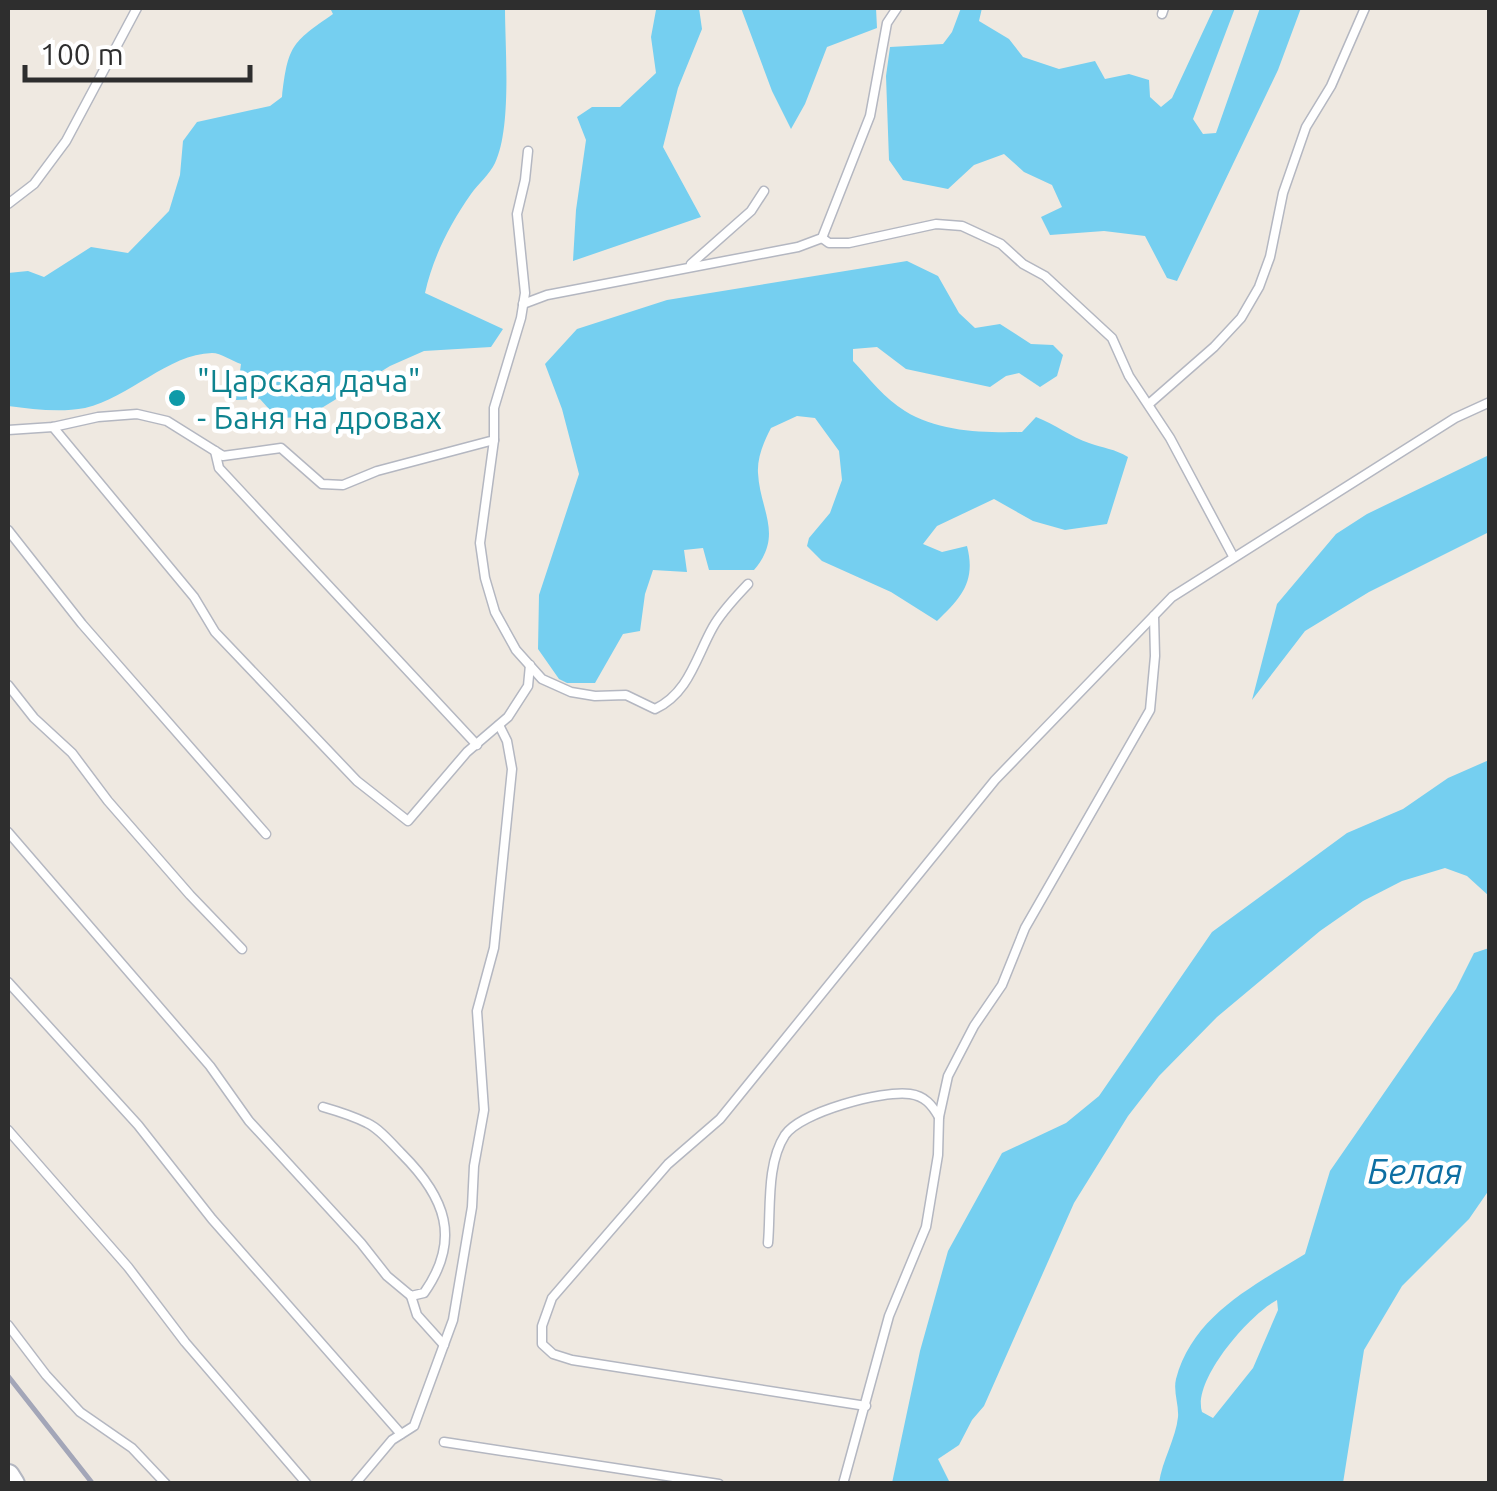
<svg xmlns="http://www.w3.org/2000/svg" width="1497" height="1491" font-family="Ubuntu,sans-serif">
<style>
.water{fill:#75cff0;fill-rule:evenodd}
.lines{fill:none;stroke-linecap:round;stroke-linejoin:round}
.lane-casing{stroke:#b4b7c1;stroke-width:11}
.secondary-casing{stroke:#b4b7c1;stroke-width:26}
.lane{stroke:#fff;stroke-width:8}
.secondary{stroke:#fff;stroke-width:22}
.rail{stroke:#a3a6b8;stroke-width:5}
.culture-dot{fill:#0f9aa8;stroke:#fff;stroke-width:4}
.labels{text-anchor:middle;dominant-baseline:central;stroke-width:9;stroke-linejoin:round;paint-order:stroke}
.culture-label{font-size:32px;fill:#0d838f;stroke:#fff;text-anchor:start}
.water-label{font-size:35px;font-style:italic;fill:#0d6fa3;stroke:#fff}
</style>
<rect width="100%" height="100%" fill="#efe9e1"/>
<g class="water">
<path d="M 330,8 L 505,8 C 505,48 512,128 495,163 C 490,174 478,184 471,194 C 450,224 433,257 425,293 L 503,329 L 491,347 L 424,351 L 390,366 L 307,417 L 277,418 L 260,399 L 236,400 L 241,364 C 232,361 221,353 212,353 C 168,354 129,398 85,408 C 59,413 33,409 8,406 L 8,273 L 28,271 L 44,277 L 91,247 L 128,253 L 169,211 L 180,175 L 183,141 L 197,122 L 270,106 L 282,97 C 288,46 291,43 333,14 Z"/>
<path d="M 661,8 L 699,8 L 702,29 L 678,88 L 663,147 L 701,217 L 573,261 L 576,210 L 586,140 L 577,117 L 592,107 L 620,107 L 656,73 L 651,37 L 656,10 Z"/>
<path d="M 741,8 L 876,8 L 877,28 L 827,47 L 805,104 L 791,129 L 772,91 Z"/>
<path d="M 961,8 L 982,8 L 979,21 L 1009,39 L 1023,57 L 1059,69 L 1095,61 L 1105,79 L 1129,74 L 1149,80 L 1150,97 L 1161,107 L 1172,98 L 1214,8 L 1235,8 L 1193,119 L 1203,134 L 1216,133 L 1260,8 L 1301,8 L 1278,70 L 1177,281 L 1167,278 L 1145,236 L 1104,231 L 1050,235 L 1041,217 L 1062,207 L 1052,185 L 1024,172 L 1004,154 L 974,165 L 948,189 L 903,180 L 889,160 L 886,76 L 890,47 L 943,44 L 952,32 Z"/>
<path d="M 907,261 L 938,276 L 959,313 L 975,328 L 1000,324 L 1031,344 L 1053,345 L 1063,355 L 1057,376 L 1040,387 L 1019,373 L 1006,376 L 990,387 L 906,369 L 877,347 L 853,349 L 853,361 C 869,378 885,399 905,411 C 938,432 985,433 1022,432 L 1036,417 C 1055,424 1071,437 1089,443 C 1103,448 1115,449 1128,457 L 1107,524 L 1065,530 L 1033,521 L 994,499 L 937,526 L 923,544 L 942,552 L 967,546 C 976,581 962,597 937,621 L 891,592 L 822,561 L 807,546 L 809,538 L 830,513 L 842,480 L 839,451 L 815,418 L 797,416 L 771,428 C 764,441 757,458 758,473 C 760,511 784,535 754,570 L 709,570 L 703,548 L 684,550 L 687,572 L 653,570 L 645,594 L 640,631 L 623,634 L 595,683 L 567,683 L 559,679 L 538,649 L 539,595 L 579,474 L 562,409 L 545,364 L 577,329 L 667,300 Z"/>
<path d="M 1489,455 L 1489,532 L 1369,592 L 1305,631 L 1252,700 L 1277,604 L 1336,534 L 1367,514 Z"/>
<path d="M 1489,760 L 1489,896 L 1467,876 L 1445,868 L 1402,881 L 1363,901 L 1320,931 L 1217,1017 L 1159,1076 L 1128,1116 L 1074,1203 L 984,1406 L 972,1420 L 959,1445 L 938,1459 L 950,1483 L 892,1483 L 920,1351 L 948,1251 L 1002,1153 L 1066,1123 L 1099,1096 L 1212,932 L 1347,833 L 1403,809 L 1448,778 Z"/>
<path d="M 1489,948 L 1489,1190 L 1469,1219 L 1402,1286 L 1364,1350 L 1343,1483 L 1159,1483 C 1162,1461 1176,1438 1178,1417 C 1179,1405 1173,1391 1176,1379 C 1193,1315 1253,1286 1305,1254 L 1330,1171 L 1456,989 L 1474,953 ZM 1277,1300 L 1278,1310 L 1253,1368 L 1213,1418 L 1202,1412 C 1192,1380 1250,1314 1277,1300 Z"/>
</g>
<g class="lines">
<g class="lane-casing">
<g id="lane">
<path d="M 1162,14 L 1164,8"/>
<path d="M 8,204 L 34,184 L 66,141 L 137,8"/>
<path d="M 822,238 L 829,243 L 849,243 L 936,224 L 962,226 L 1001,244 L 1023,264 L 1045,276 L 1112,338 L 1129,376 L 1170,438 L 1233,556"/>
<path d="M 691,264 L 751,211 L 764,191"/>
<path d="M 523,304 L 547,295 L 798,247 L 822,238 L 870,116 L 887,23 L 897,8"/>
<path d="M 1150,403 L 1214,347 L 1241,318 L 1259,287 L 1270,257 L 1283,193 L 1306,127 L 1331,86 L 1365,8"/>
<path d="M 53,427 L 194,597 L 215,632 L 357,781 L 408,821 L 467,752 L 508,717 L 528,686 L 530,665"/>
<path d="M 8,430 L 53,427 L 98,417 L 137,414 L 167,421 L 223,456 L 281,448 L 322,484 L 343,485 L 377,471 L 494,440 L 494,408 L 521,318 L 525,293 L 517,214 L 525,180 L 528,151"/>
<path d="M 494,440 L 480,543 L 485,578 L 495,612 L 516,650 L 542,679 L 571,692 L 595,696 L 626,695 L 655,709 C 689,693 696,657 713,627 C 722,611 736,597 748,584"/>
<path d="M 215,451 L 219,468 L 477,745"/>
<path d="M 8,530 L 82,624 L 266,834"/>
<path d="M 8,685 L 34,718 L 72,753 L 108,801 L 190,895 L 242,949"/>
<path d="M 8,832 L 210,1066 L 249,1121 L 361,1243 L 387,1276 L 411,1296 L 424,1293 C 462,1239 445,1197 402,1154 C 392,1144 380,1129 367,1123 C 353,1116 337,1111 323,1107"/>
<path d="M 8,982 L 138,1125 L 212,1219 L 401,1434"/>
<path d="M 8,1130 L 128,1267 L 185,1342 L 307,1484"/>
<path d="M 768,1243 C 771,1210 766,1164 785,1135 C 801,1112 882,1090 910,1094 C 925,1096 932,1105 939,1117"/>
<path d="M 411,1296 L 417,1315 L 444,1345"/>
<path d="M 8,1325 L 46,1375 L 80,1412 L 132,1448 L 166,1484"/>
<path d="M 866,1406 L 572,1360 L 553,1354 L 542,1344 L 542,1326 L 552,1298 L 668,1164 L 720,1119 L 995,780 L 1172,597 L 1455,418 L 1490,402"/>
<path d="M 444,1442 L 719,1484"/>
<path d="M 355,1484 L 392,1440 L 414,1426 L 453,1320 L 472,1207 L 474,1166 L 484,1110 L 477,1011 L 494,948 L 512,769 L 507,741 L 499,725"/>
<path d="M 843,1484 L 889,1316 L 926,1227 L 938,1155 L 939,1117 L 948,1076 L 974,1026 L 1002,985 L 1025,928 L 1150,710 L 1155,656 L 1154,616"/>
</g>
</g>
<g class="secondary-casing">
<path id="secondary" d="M 8,1476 L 13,1484"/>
</g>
<use href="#lane" class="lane"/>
<use href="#secondary" class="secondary"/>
<path class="rail" d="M 8,1376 L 93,1484"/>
</g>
<circle class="culture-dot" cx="177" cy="398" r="10"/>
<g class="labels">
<g class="culture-label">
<text x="197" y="380">"Царская дача"<tspan x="197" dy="37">- Баня на дровах</tspan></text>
</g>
<g class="water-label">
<text x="1415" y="1171">Белая</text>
</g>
</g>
<rect width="1497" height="1491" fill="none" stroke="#2e2e2e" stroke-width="20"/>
<path d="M25 65v15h225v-15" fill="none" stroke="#2e2e2e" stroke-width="5"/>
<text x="40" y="65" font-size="30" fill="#2e2e2e" stroke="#ffffff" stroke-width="8" paint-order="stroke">100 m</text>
</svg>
